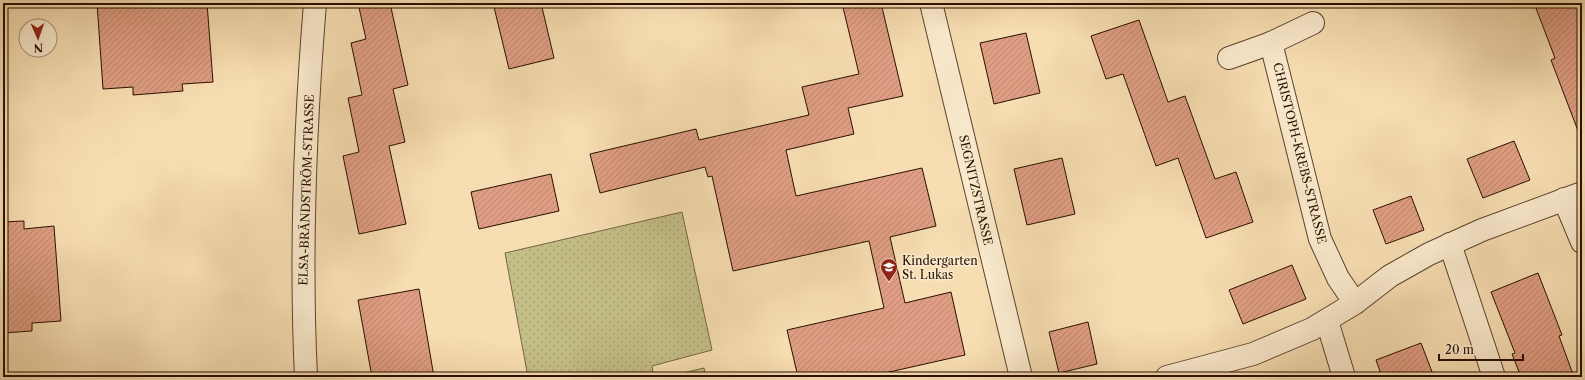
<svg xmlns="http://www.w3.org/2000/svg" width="1585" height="380" font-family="'Libre Caslon Text',serif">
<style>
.grass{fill:url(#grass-dots);stroke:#766644}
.park{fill:url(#park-tufts);stroke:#766644}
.building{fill:url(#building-hatch);stroke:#290e00}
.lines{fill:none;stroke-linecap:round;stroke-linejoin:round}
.minor-casing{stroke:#5c422c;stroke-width:24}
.minor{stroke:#faeacd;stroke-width:22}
.labels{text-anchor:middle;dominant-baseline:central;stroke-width:3;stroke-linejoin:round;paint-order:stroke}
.street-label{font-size:12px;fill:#290e00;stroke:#faeacd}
.poi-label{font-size:12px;fill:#290e00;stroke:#faeacd;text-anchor:start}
</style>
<defs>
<pattern id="grass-dots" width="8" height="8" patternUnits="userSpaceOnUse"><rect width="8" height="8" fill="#c4bf87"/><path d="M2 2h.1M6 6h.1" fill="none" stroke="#a8a373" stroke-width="1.8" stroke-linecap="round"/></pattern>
<pattern id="park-tufts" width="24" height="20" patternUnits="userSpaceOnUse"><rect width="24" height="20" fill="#c4bf87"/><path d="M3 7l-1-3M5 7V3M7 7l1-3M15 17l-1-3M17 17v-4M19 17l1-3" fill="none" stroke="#a8a373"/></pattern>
<pattern id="building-hatch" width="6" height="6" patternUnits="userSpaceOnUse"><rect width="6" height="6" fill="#df9e83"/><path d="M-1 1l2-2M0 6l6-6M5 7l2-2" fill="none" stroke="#bf876f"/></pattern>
</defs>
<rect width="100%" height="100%" fill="#f7deb2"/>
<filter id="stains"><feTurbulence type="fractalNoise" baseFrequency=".005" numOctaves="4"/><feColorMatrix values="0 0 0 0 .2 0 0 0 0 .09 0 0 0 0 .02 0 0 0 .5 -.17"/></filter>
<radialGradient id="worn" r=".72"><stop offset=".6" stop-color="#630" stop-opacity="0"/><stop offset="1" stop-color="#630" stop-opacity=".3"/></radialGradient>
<path class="grass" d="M 682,212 L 712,350 L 652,366 L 654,377 L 528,377 L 505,253 Z"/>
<path class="park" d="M 704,368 L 706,377 L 666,377 Z"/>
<g class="building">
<path d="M 97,3 L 207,3 L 213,82 L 182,84 L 183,91 L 133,95 L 133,87 L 103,89 Z"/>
<path d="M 358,3 L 390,3 L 408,85 L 393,89 L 405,142 L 389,146 L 406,224 L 359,234 L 343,156 L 359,152 L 348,98 L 362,95 L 351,43 L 366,39 Z"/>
<path d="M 493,3 L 541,3 L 554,58 L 509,69 Z"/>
<path d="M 842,3 L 881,3 L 903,96 L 848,108 L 854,134 L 786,150 L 796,196 L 922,168 L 936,226 L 890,237 L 905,303 L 951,292 L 965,355 L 867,377 L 798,377 L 787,330 L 884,308 L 869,241 L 733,271 L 712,176 L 708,177 L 705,167 L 600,193 L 590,154 L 696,129 L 699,140 L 809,115 L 802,87 L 859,74 Z"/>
<path d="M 1534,3 L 1582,3 L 1582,135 L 1580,136 L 1551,60 L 1555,58 Z"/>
<path d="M 1139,20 L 1168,102 L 1185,96 L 1215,179 L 1236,172 L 1253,222 L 1206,238 L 1178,158 L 1156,166 L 1123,74 L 1106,79 L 1091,36 Z"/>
<path d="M 1026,33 L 1040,93 L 994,104 L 980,43 Z"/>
<path d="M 1514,141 L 1530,180 L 1483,198 L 1467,159 Z"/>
<path d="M 1062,158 L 1075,214 L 1027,225 L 1014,169 Z"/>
<path d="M 551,174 L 559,211 L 479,229 L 471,192 Z"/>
<path d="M 1411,196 L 1424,230 L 1386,244 L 1373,210 Z"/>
<path d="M 24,221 L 24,229 L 54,226 L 61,321 L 32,323 L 32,331 L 3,333 L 3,222 Z"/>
<path d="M 1292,265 L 1306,299 L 1243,324 L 1229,290 Z"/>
<path d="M 1538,273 L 1562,335 L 1559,336 L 1574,377 L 1521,377 L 1512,354 L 1515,353 L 1491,292 Z"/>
<path d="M 419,289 L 434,377 L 372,377 L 358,300 Z"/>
<path d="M 1088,322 L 1097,364 L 1059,373 L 1049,332 Z"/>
<path d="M 1421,343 L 1434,377 L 1382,377 L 1376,360 Z"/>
</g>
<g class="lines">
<g class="minor-casing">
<g id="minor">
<path d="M 931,3 L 1021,377"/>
<path d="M 1271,43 L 1320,239 L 1338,278 L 1355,303"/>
<path d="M 1229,58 L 1271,43 L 1313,23"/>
<path d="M 1564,199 L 1582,242"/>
<path d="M 1450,244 L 1494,377"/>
<path d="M 1327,321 L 1344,377"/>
<path d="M 306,377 C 300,252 305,127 315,3"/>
<path d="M 1167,377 L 1253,354 L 1312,329 L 1355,303 L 1390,276 L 1429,254 L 1482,230 L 1582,193"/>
</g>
</g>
<use href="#minor" class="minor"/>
</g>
<defs>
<g id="school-pin" transform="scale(0.9)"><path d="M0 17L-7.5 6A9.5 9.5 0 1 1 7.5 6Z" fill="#8f2418" stroke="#faeacd"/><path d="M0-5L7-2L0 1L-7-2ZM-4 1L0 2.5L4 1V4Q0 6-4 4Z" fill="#fff"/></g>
</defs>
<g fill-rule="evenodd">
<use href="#school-pin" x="889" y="267"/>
</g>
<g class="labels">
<g class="street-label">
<text transform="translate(1300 153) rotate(76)">CHRISTOPH-KREBS-STRASSE</text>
<text transform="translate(306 190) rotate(-88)">ELSA-BRÄNDSTRÖM-STRASSE</text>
<text transform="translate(976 190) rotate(77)">SEGNITZSTRASSE</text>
</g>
<g class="poi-label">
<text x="902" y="260">Kindergarten<tspan x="902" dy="14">St. Lukas</tspan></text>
</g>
</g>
<rect width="1585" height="380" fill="none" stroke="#f7deb2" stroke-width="16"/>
<rect x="4" y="4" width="1577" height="372" fill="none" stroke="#290e00" stroke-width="2"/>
<rect x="8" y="8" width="1569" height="364" fill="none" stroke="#290e00"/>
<g transform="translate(38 38) rotate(178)"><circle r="19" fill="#faeacd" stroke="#a6927b"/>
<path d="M0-3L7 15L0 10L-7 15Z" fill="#8f2418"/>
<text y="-6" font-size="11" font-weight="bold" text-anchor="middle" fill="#290e00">N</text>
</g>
<path d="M1439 354v6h84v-6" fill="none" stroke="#290e00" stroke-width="2"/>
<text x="1445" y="354" font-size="12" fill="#290e00" stroke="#faeacd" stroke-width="3" paint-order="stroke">20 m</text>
<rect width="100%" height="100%" filter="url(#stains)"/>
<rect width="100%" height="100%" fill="url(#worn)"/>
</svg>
